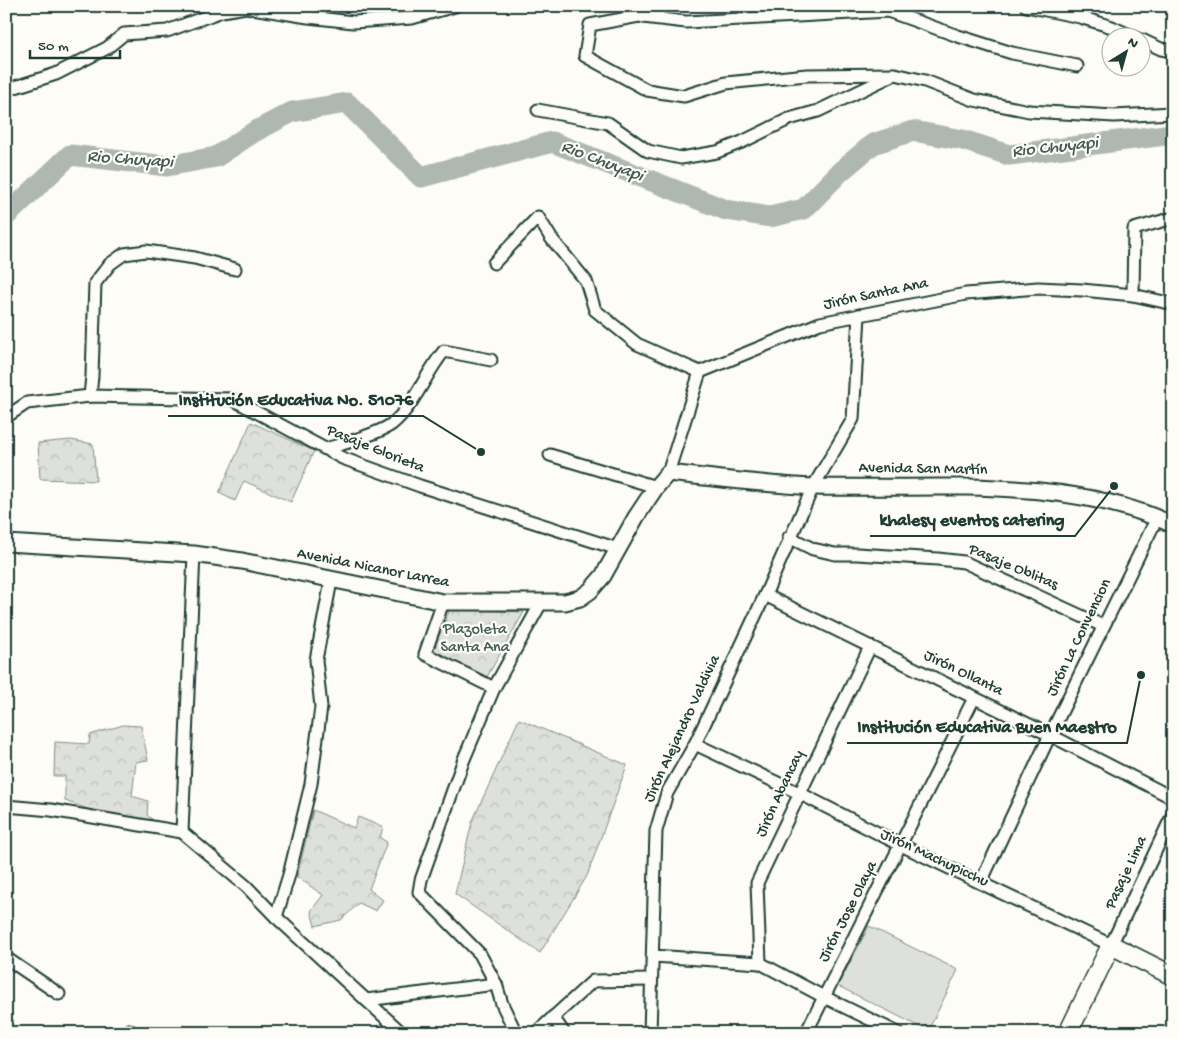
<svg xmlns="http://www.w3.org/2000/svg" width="1179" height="1039" font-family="'Gochi Hand',sans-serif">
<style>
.forest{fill:url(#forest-crowns);stroke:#7e8e88}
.pitch{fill:#dde0db;stroke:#7e8e88}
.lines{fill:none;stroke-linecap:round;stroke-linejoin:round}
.river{stroke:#aeb8b1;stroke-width:21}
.street-casing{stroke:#1f3d34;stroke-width:15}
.secondary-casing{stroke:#1f3d34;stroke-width:19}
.primary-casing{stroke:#1f3d34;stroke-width:21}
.street{stroke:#fdfcf7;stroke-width:11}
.secondary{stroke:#fdfcf7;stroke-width:15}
.primary{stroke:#fdfcf7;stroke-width:18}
.labels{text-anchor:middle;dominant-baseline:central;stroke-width:4.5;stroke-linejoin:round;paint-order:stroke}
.street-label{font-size:16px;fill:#1f3d34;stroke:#fdfcf7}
.park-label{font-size:16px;fill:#455e55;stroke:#fdfcf7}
.water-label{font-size:18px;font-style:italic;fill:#435c53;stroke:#fdfcf7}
.leader{fill:none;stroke:#1f3d34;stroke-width:2}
.callout-dot{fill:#1f3d34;stroke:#fdfcf7;stroke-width:2}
.callout-label{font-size:18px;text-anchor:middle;font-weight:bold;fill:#1f3d34;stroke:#fdfcf7;stroke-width:4.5;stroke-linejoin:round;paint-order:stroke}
</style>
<defs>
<pattern id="forest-crowns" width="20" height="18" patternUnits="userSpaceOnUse" patternTransform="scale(1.25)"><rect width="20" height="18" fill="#dde0db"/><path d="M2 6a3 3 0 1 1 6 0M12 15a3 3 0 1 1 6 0" fill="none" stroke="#bdc1bd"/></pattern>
</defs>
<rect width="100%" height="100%" fill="#fdfcf7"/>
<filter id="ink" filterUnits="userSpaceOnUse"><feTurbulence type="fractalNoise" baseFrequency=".02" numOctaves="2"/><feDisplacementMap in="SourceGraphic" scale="10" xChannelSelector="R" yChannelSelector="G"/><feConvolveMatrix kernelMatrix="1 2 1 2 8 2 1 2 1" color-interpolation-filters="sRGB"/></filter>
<g filter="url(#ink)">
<g class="forest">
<path d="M 251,422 L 314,451 L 291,502 L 244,481 L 235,501 L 219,493 Z"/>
<path d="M 71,440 L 93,444 L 96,481 L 40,479 L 38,443 Z"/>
<path d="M 450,609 L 524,612 L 487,677 L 433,651 Z"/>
<path d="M 519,719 L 627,765 L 587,876 L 540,953 L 455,894 L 472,822 Z"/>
<path d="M 123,725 L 141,726 L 148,760 L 136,762 L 132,796 L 148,801 L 147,815 L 158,824 L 111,817 L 65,801 L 65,776 L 54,776 L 55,742 L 89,744 L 90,735 Z"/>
<path d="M 313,810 L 354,828 L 358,817 L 383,827 L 380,838 L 387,842 L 369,889 L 383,900 L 376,911 L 359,903 L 341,920 L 315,926 L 311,911 L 323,895 L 297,877 Z"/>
</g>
<path class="pitch" d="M 869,926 L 958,970 L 928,1031 L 838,986 Z"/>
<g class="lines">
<path class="river" d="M 6,216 L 70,155 L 167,166 L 216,157 L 254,132 L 292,112 L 347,103 L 421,177 L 552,142 L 726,210 L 770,217 L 804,209 L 840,172 L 873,144 L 913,131 L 963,140 L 1009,155 L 1173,134"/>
<g class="street-casing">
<g id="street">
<path d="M 668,6 L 639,16 L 590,25 L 585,56 L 647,90 L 684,96 L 726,83 L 807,75 L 895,74 L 925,81 L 974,100 L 1029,111 L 1114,116 L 1173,113"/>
<path d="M 1026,6 L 1080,17 L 1112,27 L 1136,38"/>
<path d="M 882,9 L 958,36 L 1012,53 L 1077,66"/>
<path d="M 643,17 L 686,22 L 889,11"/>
<path d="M 1142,40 L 1161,49 L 1173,51"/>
<path d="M 6,90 L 56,74 L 107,48 L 124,34 L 167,31 L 222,11 L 246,7 L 308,17 L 353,22 L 412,18 L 455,6"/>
<path d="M 538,110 L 608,123 L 648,151 L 681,158 L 717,152 L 742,142 L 789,119 L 818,111 L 891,76"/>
<path d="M 494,263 L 538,217 L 551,238 L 586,281 L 595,310 L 637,344 L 700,372"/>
<path d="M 1133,295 L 1134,229 L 1173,218"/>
<path d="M 90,396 L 92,376 L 95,283 L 110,264 L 124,254 L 146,251 L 195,258 L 235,269"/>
<path d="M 6,417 L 27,403 L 90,396 L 232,399 L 342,458 L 420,486 L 618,549"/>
<path d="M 326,449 C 342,444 379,434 392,424 C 415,405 425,374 444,351 L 491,360"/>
<path d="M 550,455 L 656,487"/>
<path d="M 668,473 L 700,372 L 820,323 L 966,294 L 1038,288 L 1082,290 L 1133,295 L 1173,304"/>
<path d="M 789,537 L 813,549 L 835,554 L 857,554 L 938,559 L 964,562 L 1103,626"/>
<path d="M 765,595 L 1050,735 L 1173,798"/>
<path d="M 443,602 L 425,654 L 494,688 L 464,759 L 421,880 L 419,892 L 480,954 L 496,984"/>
<path d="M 494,688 L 541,603"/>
<path d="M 695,744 L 799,793 L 901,845 L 1111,945 L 1173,814"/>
<path d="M 6,806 L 51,810 L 182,832 L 246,886 L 276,917 L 402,1033"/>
<path d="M 182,832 L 194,554"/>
<path d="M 981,882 L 1050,735 L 1157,518"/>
<path d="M 276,917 L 289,875 L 311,784 L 321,707 L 316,660 L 331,581"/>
<path d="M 653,956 L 760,963 L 824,997 L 898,1033"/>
<path d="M 6,958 L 59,994"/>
<path d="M 760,963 L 757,883 L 870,647"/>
<path d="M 366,1000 L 496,984 L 502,1004 L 516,1033"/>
<path d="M 553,1017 L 564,1033"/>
<path d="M 129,1030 L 134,1033"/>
<path d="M 536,1033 L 593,981 L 651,980"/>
<path d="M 650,1033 L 656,831 L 667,793 L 695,744 L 765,595 L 813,487 L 853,419 L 859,315"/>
<path d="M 806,1033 L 974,698"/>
</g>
</g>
<g class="secondary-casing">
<path id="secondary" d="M 6,543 L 194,554 L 242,561 L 443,602 L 565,602 L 580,598 L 590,591 L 603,576 L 636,517 L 656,487 L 668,473 C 716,478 766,485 815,487 C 931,490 1065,474 1173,525"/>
</g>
<g class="primary-casing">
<path id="primary" d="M 1068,1033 L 1111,945 L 1173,976"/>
</g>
<use href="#street" class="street"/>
<use href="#secondary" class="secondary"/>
<use href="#primary" class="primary"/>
</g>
</g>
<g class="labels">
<g class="street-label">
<text transform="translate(876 295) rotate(-12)">Jirón Santa Ana</text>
<text transform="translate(375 450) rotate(22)">Pasaje Glorieta</text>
<text transform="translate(923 470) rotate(1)">Avenida San Martín</text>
<text transform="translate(1013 568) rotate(23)">Pasaje Oblitas</text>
<text transform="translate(373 569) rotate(11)">Avenida Nicanor Larrea</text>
<text transform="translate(1080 638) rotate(-64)">Jirón La Convencion</text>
<text transform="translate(963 674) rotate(26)">Jirón Ollanta</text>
<text transform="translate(683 729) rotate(-65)">Jirón Alejandro Valdivia</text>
<text transform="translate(781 794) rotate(-65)">Jirón Abancay</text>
<text transform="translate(934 859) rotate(25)">Jirón Machupicchu</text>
<text transform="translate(1127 873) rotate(-65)">Pasaje Lima</text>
<text transform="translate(849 912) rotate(-63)">Jirón Jose Olaya</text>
</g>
<g class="park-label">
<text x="475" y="630">Plazoleta<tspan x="475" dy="18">Santa Ana</tspan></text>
</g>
<g class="water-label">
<text transform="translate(1055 148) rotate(-6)">Rio Chuyapi</text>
<text transform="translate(130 160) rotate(4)">Rio Chuyapi</text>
<text transform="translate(602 162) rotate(21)">Rio Chuyapi</text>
</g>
</g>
<path class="leader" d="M481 452L423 416H168M1114 486L1075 536H870M1141 675L1127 743H847"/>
<g class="callout-dot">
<circle cx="481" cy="452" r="5"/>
<circle cx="1114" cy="486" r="5"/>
<circle cx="1141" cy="675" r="5"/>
</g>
<g class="callout-label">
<text x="296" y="405">Institución Educativa No. 51076</text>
<text x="972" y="525">khalesy eventos catering</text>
<text x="987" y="732">Institución Educativa Buen Maestro</text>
</g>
<rect width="1179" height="1039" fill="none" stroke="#fdfcf7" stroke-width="25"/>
<rect x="12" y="12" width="1154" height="1014" fill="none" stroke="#1f3d34" stroke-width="2" filter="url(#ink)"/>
<g transform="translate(1126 52) rotate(37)"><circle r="24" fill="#fdfcf7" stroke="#a4b0a9"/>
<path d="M0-4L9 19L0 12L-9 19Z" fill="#1f3d34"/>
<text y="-8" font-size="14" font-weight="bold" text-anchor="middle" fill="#1f3d34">N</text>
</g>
<path d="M30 50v8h90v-8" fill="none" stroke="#1f3d34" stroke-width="2.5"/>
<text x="38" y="50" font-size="15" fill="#1f3d34" stroke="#fdfcf7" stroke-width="4" paint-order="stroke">50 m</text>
</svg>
